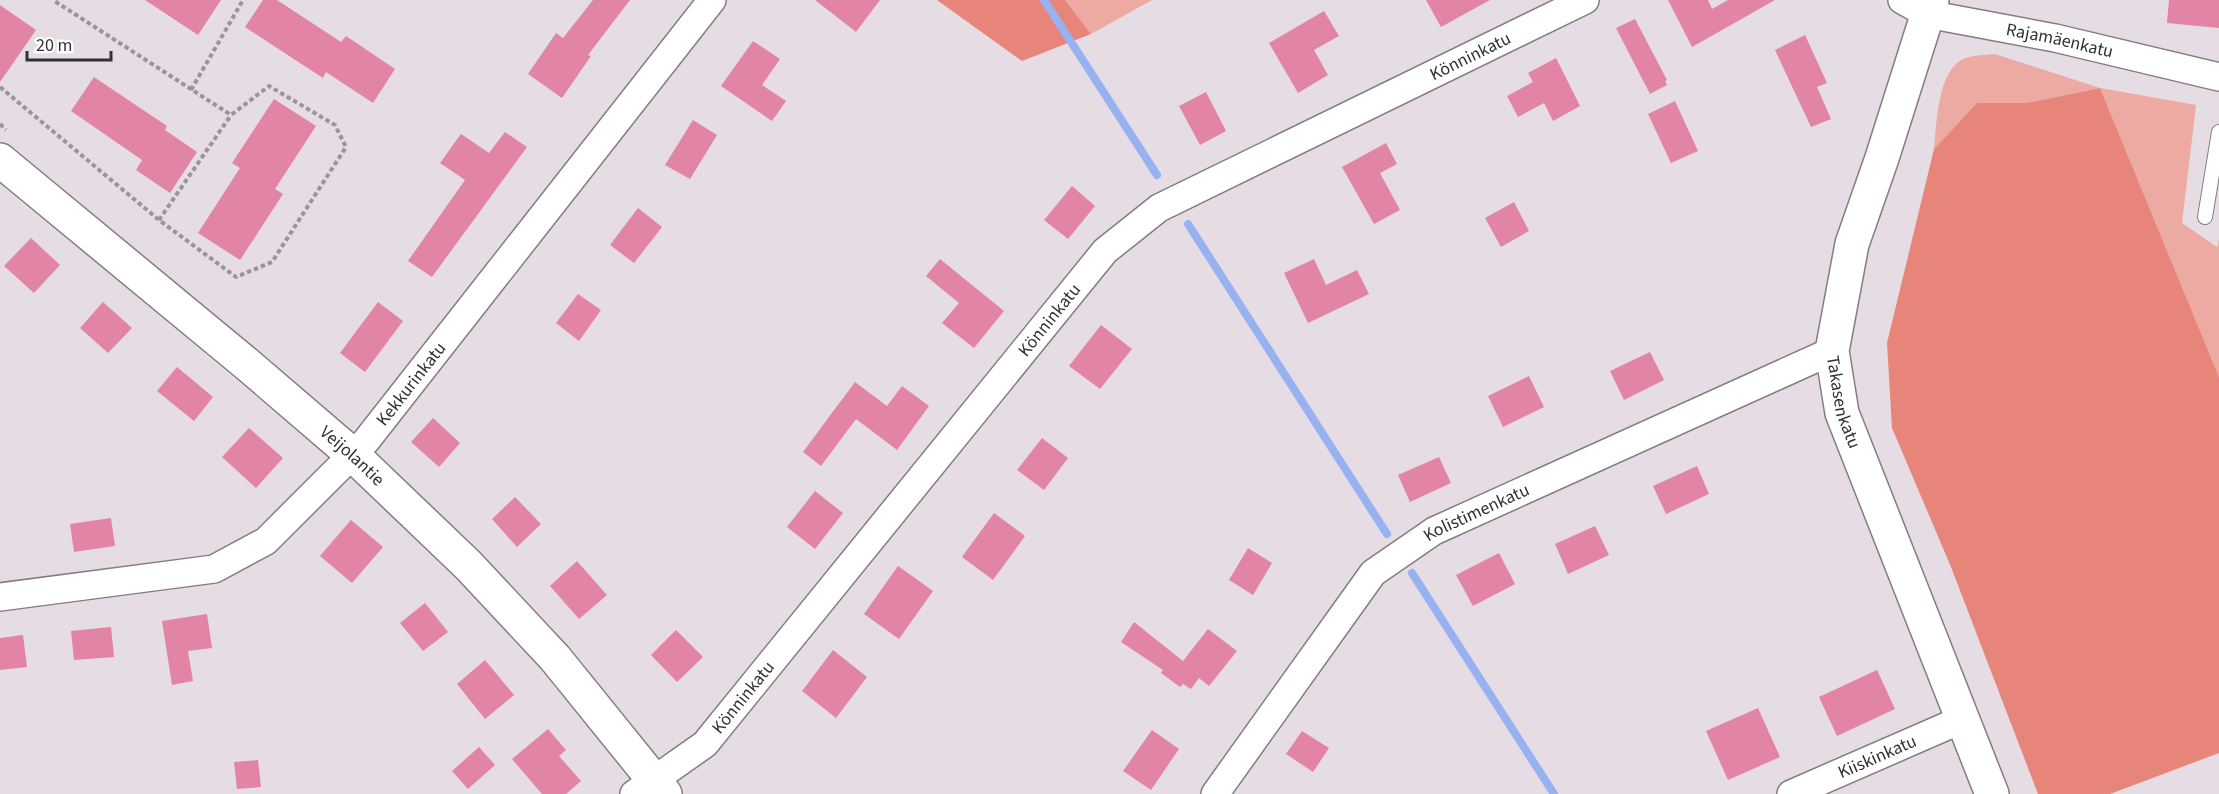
<svg xmlns="http://www.w3.org/2000/svg" width="2219" height="794" font-family="'Source Sans 3',sans-serif">
<style>
.green{fill:#ecaaa2}
.forest{fill:#e7857a}
.lines{fill:none;stroke-linecap:round;stroke-linejoin:round}
.stream{stroke:#97b1f1;stroke-width:8}
.building{fill:#e284a6}
.service-casing{stroke:#847c83;stroke-width:16}
.minor-casing{stroke:#847c83;stroke-width:30}
.tertiary-casing{stroke:#847c83;stroke-width:36}
.path{stroke:#9b959b;stroke-width:4;stroke-dasharray:4.5 3;stroke-linecap:butt}
.service{stroke:#fff;stroke-width:14}
.minor{stroke:#fff;stroke-width:27}
.tertiary{stroke:#fff;stroke-width:33}
.labels{text-anchor:middle;dominant-baseline:central;stroke-width:5;stroke-linejoin:round;paint-order:stroke}
.street-label{font-size:18px;fill:#333033;stroke:#fff}
</style>
<rect width="100%" height="100%" fill="#e5dce4"/>
<g class="green">
<path d="M 1065,0 L 1152,0 L 1091,34 Z"/>
<path d="M 1995,54 L 2100,88 L 2196,105 L 2182,223 L 2217,247 L 2219,239 L 2219,377 L 2100,88 L 2027,103 L 1977,103 L 1934,149 C 1937,124 1937,68 1966,58 C 1974,55 1986,55 1995,54 Z"/>
</g>
<g class="forest">
<path d="M 937,0 L 1065,0 L 1091,34 L 1022,61 Z"/>
<path d="M 2100,88 L 2219,377 L 2219,753 L 2110,794 L 2038,794 L 1951,567 L 1892,428 L 1887,343 L 1934,149 L 1977,103 L 2027,103 Z"/>
</g>
<g class="lines">
<g class="stream">
<path d="M 1044,0 L 1157,175"/>
<path d="M 1188,224 L 1387,534"/>
<path d="M 1412,573 L 1554,794"/>
</g>
</g>
<g class="building">
<path d="M 145,0 L 221,0 L 198,35 Z"/>
<path d="M 263,0 L 277,0 L 341,42 L 346,36 L 395,69 L 373,103 L 326,72 L 323,78 L 245,27 Z"/>
<path d="M 593,0 L 630,0 L 588,55 L 591,56 L 562,98 L 528,74 L 556,33 L 563,38 Z"/>
<path d="M 815,0 L 880,0 L 856,32 Z"/>
<path d="M 1426,0 L 1490,0 L 1441,27 Z"/>
<path d="M 1668,0 L 1708,0 L 1712,9 L 1728,0 L 1775,0 L 1692,47 Z"/>
<path d="M 2169,0 L 2219,0 L 2219,28 L 2167,23 Z"/>
<path d="M 0,5 L 36,30 L 0,82 Z"/>
<path d="M 1324,11 L 1339,36 L 1314,50 L 1328,75 L 1298,93 L 1269,43 Z"/>
<path d="M 1635,19 L 1667,80 L 1665,81 L 1667,85 L 1650,94 L 1616,28 Z"/>
<path d="M 1805,35 L 1827,83 L 1817,87 L 1831,119 L 1811,127 L 1775,50 Z"/>
<path d="M 753,41 L 780,59 L 762,85 L 786,101 L 772,121 L 721,86 Z"/>
<path d="M 1556,58 L 1580,106 L 1553,121 L 1544,103 L 1518,117 L 1507,96 L 1533,82 L 1528,73 Z"/>
<path d="M 94,77 L 167,126 L 165,130 L 197,152 L 170,193 L 136,170 L 142,160 L 71,111 Z"/>
<path d="M 1206,92 L 1226,131 L 1200,145 L 1179,106 Z"/>
<path d="M 274,99 L 316,126 L 275,189 L 283,194 L 240,260 L 198,233 L 240,168 L 232,163 Z"/>
<path d="M 1675,101 L 1698,151 L 1671,163 L 1648,114 Z"/>
<path d="M 693,120 L 717,135 L 690,179 L 665,165 Z"/>
<path d="M 505,132 L 527,147 L 432,277 L 408,261 L 465,180 L 440,163 L 461,134 L 489,153 Z"/>
<path d="M 1386,143 L 1397,164 L 1380,173 L 1400,210 L 1374,224 L 1342,167 Z"/>
<path d="M 1072,186 L 1095,206 L 1068,239 L 1044,220 Z"/>
<path d="M 1514,202 L 1529,231 L 1501,247 L 1485,218 Z"/>
<path d="M 638,208 L 662,227 L 634,263 L 610,245 Z"/>
<path d="M 31,238 L 60,265 L 34,293 L 4,266 Z"/>
<path d="M 940,259 L 1004,311 L 974,348 L 942,323 L 959,303 L 926,276 Z"/>
<path d="M 1314,259 L 1326,285 L 1357,270 L 1369,294 L 1308,323 L 1284,273 Z"/>
<path d="M 578,294 L 601,310 L 579,341 L 556,323 Z"/>
<path d="M 103,302 L 132,328 L 108,353 L 80,328 Z"/>
<path d="M 378,302 L 403,321 L 365,372 L 340,353 Z"/>
<path d="M 1101,325 L 1132,349 L 1100,389 L 1069,366 Z"/>
<path d="M 1650,352 L 1664,380 L 1624,400 L 1610,371 Z"/>
<path d="M 177,367 L 213,397 L 194,421 L 157,391 Z"/>
<path d="M 1529,376 L 1544,407 L 1503,427 L 1488,396 Z"/>
<path d="M 855,382 L 887,406 L 902,386 L 929,406 L 897,450 L 856,419 L 821,466 L 803,452 Z"/>
<path d="M 433,418 L 460,443 L 439,467 L 411,442 Z"/>
<path d="M 249,428 L 283,458 L 256,488 L 222,457 Z"/>
<path d="M 1042,438 L 1068,458 L 1044,490 L 1017,470 Z"/>
<path d="M 1439,457 L 1451,483 L 1410,502 L 1398,475 Z"/>
<path d="M 1697,466 L 1709,494 L 1666,514 L 1653,486 Z"/>
<path d="M 815,491 L 843,513 L 815,549 L 787,527 Z"/>
<path d="M 515,497 L 541,524 L 517,547 L 492,519 Z"/>
<path d="M 994,513 L 1025,536 L 993,580 L 962,557 Z"/>
<path d="M 111,518 L 115,546 L 74,552 L 70,524 Z"/>
<path d="M 351,520 L 383,547 L 352,583 L 320,556 Z"/>
<path d="M 1595,526 L 1609,555 L 1568,574 L 1555,544 Z"/>
<path d="M 1248,548 L 1272,563 L 1253,595 L 1229,580 Z"/>
<path d="M 1499,553 L 1515,584 L 1473,606 L 1456,575 Z"/>
<path d="M 577,561 L 607,595 L 579,619 L 550,586 Z"/>
<path d="M 898,566 L 933,591 L 899,639 L 864,614 Z"/>
<path d="M 425,603 L 448,632 L 423,651 L 400,623 Z"/>
<path d="M 207,614 L 212,648 L 188,651 L 193,681 L 172,685 L 162,621 Z"/>
<path d="M 1134,622 L 1183,661 L 1208,629 L 1237,651 L 1209,686 L 1199,678 L 1191,689 L 1183,684 L 1180,687 L 1161,673 L 1163,670 L 1121,642 Z"/>
<path d="M 111,627 L 114,657 L 74,660 L 71,631 Z"/>
<path d="M 676,630 L 703,657 L 677,682 L 651,655 Z"/>
<path d="M 23,635 L 27,667 L 0,670 L 0,638 Z"/>
<path d="M 833,650 L 867,677 L 836,718 L 802,691 Z"/>
<path d="M 485,660 L 514,695 L 485,719 L 457,684 Z"/>
<path d="M 1877,670 L 1895,709 L 1837,736 L 1819,697 Z"/>
<path d="M 1758,708 L 1780,757 L 1728,780 L 1706,731 Z"/>
<path d="M 548,729 L 566,750 L 559,756 L 581,781 L 566,794 L 542,794 L 512,759 Z"/>
<path d="M 1152,730 L 1179,749 L 1151,790 L 1123,771 Z"/>
<path d="M 1302,731 L 1329,748 L 1313,772 L 1286,754 Z"/>
<path d="M 479,747 L 495,765 L 468,789 L 452,771 Z"/>
<path d="M 258,760 L 261,787 L 237,789 L 234,762 Z"/>
</g>
<g class="lines">
<g class="service-casing">
<path id="service" d="M 2205,217 L 2219,132"/>
</g>
<g class="minor-casing">
<g id="minor">
<path id="s1" d="M 1902,0 L 1927,14 L 2055,38 L 2219,77"/>
<path id="s2" d="M 0,597 L 214,569 L 266,541 L 366,441 L 712,0"/>
<path id="s3" d="M 634,794 L 705,744 L 1105,251 L 1159,208 L 1585,0"/>
<path id="s4" d="M 1215,794 L 1373,573 L 1434,531 L 1832,351"/>
<path id="s5" d="M 1791,794 L 1963,719"/>
</g>
</g>
<g class="tertiary-casing">
<g id="tertiary">
<path id="s6" d="M 1932,0 L 1882,158 L 1852,244 L 1832,351 L 1842,413 L 1992,794"/>
<path id="s7" d="M 0,160 L 248,365 L 354,456 L 468,565 L 555,658 L 665,794"/>
</g>
</g>
<g class="path">
<path d="M 0,87 L 159,220 L 236,277 L 272,262 L 346,147 L 335,125 L 269,86 L 231,115 L 53,0"/>
<path d="M 191,90 L 243,0"/>
<path d="M 0,124 L 6,130"/>
<path d="M 159,220 L 231,115"/>
</g>
<use href="#service" class="service"/>
<use href="#minor" class="minor"/>
<use href="#tertiary" class="tertiary"/>
</g>
<g class="labels">
<g class="street-label">
<text stroke="none"><textPath href="#s1" startOffset="164">Rajamäenkatu</textPath></text>
<text stroke="none"><textPath href="#s3" startOffset="1137">Könninkatu</textPath></text>
<text stroke="none"><textPath href="#s3" startOffset="633">Könninkatu</textPath></text>
<text stroke="none"><textPath href="#s2" startOffset="489">Kekkurinkatu</textPath></text>
<text stroke="none"><textPath href="#s6" startOffset="418">Takasenkatu</textPath></text>
<text stroke="none"><textPath href="#s7" startOffset="460">Veijolantie</textPath></text>
<text stroke="none"><textPath href="#s4" startOffset="392">Kolistimenkatu</textPath></text>
<text stroke="none"><textPath href="#s3" startOffset="147">Könninkatu</textPath></text>
<text stroke="none"><textPath href="#s5" startOffset="94">Kiiskinkatu</textPath></text>
</g>
</g>
<path d="M27 51v9h84v-9" fill="none" stroke="#333033" stroke-width="3"/>
<text x="36" y="51" font-size="18" fill="#333033" stroke="#ffffff" stroke-width="4.5" paint-order="stroke">20 m</text>
</svg>
